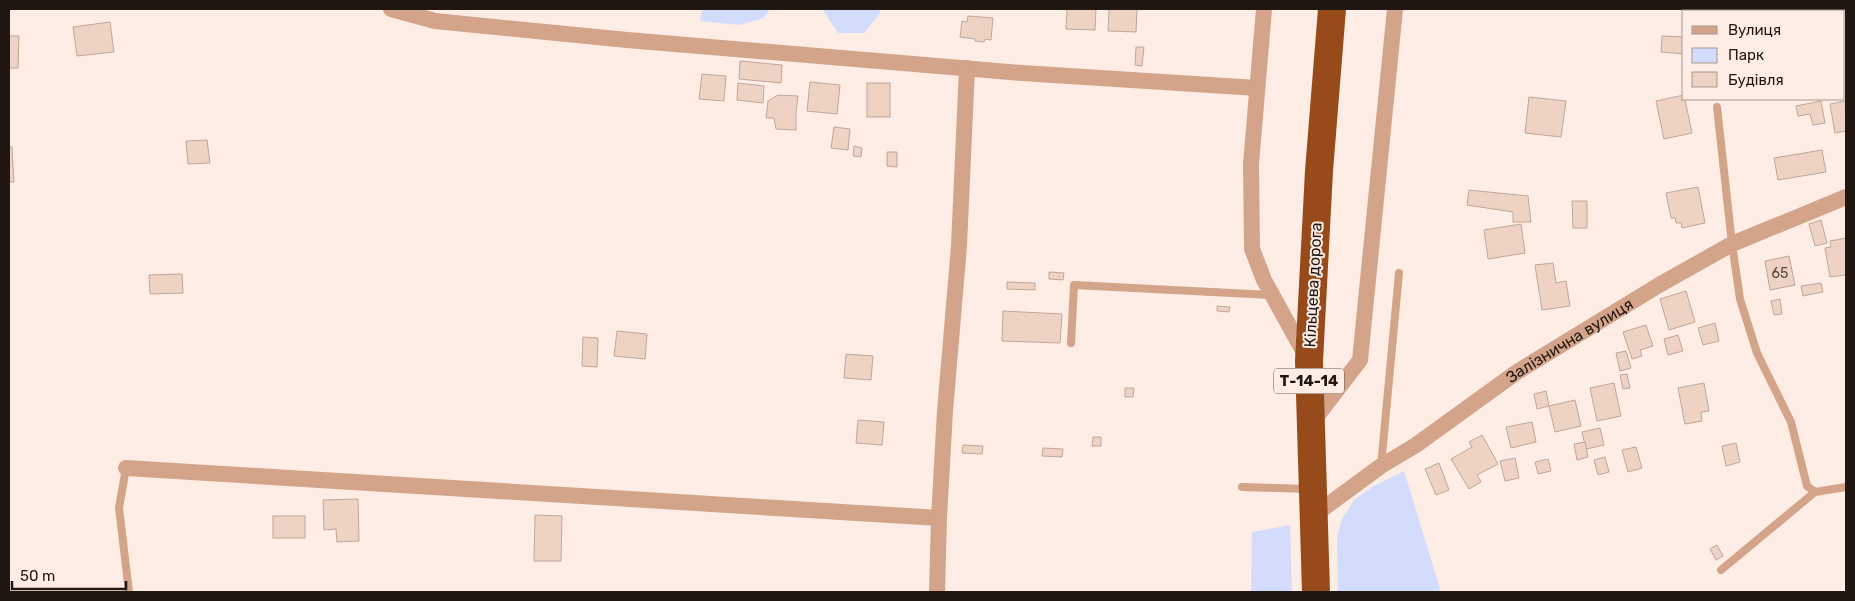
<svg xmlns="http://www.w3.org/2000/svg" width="1855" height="601" font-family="Rubik,sans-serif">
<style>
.green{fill:#d3dcfd}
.building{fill:#eed3c5;stroke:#c0a699}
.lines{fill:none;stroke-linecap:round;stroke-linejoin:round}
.lane{stroke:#d3a38a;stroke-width:8}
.street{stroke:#d3a38a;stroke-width:16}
.highway{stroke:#984b1a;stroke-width:28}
.labels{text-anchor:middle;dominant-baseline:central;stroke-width:4;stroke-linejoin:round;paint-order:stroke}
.number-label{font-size:14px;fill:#54463f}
.shield{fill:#feede5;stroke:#635751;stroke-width:1}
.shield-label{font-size:15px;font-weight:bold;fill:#201712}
.street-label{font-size:16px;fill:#201712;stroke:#feede5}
</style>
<rect width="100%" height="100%" fill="#feede5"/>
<g class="green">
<path d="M 702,9 L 770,9 L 764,18 L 740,25 L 700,21 Z"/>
<path d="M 824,9 L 880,9 L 880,13 L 864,33 L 838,33 L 824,12 Z"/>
<path d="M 1404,471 L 1441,592 L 1338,592 L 1337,537 L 1342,519 L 1354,500 L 1372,487 Z"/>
<path d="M 1290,525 L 1292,592 L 1251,592 L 1252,532 Z"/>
</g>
<g class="building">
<path d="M 1067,9 L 1096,9 L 1095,30 L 1066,29 Z"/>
<path d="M 1109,9 L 1137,9 L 1136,32 L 1108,31 Z"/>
<path d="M 968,16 L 993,18 L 991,40 L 985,39 L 984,42 L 975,41 L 975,39 L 960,37 L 962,21 L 967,22 Z"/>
<path d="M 110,22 L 114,52 L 77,56 L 73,27 Z"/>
<path d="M 9,36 L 19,36 L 18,68 L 9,68 Z"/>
<path d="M 1662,36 L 1684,37 L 1684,54 L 1661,52 Z"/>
<path d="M 1136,47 L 1144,47 L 1142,66 L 1135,65 Z"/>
<path d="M 740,61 L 782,65 L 781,83 L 739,79 Z"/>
<path d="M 702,74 L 726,76 L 724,101 L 699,99 Z"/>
<path d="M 810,82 L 840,85 L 837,114 L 807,111 Z"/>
<path d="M 738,83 L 764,86 L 763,103 L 737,100 Z"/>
<rect x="867" y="83" width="23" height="34"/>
<path d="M 778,95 L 798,96 L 796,112 L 796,130 L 776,129 L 774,118 L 766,118 L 768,101 Z"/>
<path d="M 1684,95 L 1692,133 L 1664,139 L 1656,101 Z"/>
<path d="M 1529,97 L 1566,101 L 1561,137 L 1525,133 Z"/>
<path d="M 1821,101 L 1825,123 L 1813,125 L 1810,114 L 1798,116 L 1796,106 Z"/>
<path d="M 1845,101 L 1846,131 L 1835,133 L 1830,104 Z"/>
<path d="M 834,127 L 850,129 L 848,150 L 831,148 Z"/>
<path d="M 207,140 L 210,163 L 188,164 L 186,141 Z"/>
<path d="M 854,146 L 862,148 L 861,157 L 853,156 Z"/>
<path d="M 9,147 L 12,147 L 14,182 L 9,182 Z"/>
<path d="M 1822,150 L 1826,172 L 1778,180 L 1774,158 Z"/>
<path d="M 887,152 L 897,152 L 897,167 L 887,166 Z"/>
<path d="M 1698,187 L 1705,223 L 1682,228 L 1681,223 L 1676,223 L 1675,218 L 1671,218 L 1666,193 Z"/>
<path d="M 1469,190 L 1528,196 L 1531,222 L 1513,222 L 1513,212 L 1467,205 Z"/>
<path d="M 1572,201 L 1587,201 L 1587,228 L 1573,228 Z"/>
<path d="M 1821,220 L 1827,243 L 1815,246 L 1809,224 Z"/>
<path d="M 1521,224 L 1525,253 L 1488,259 L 1484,230 Z"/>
<path d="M 1846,238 L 1846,275 L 1830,277 L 1825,248 L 1831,247 L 1830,241 Z"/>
<path d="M 1789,256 L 1795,285 L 1770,290 L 1765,261 Z"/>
<path d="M 1553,263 L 1556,283 L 1566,281 L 1570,306 L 1542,310 L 1535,265 Z"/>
<path d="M 1049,272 L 1064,273 L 1063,280 L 1049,279 Z"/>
<path d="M 182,274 L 183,293 L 150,294 L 149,275 Z"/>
<path d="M 1007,282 L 1035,283 L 1035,290 L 1007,289 Z"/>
<path d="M 1821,283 L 1823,292 L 1803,296 L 1801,286 Z"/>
<path d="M 1686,291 L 1695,322 L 1669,330 L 1660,299 Z"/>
<path d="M 1780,299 L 1782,314 L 1774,315 L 1771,301 Z"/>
<path d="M 1217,306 L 1230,307 L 1229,312 L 1217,311 Z"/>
<path d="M 1003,311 L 1062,314 L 1060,343 L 1002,341 Z"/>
<path d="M 1715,323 L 1719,341 L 1703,345 L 1698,328 Z"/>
<path d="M 1646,325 L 1653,346 L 1640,350 L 1642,356 L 1632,359 L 1623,332 Z"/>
<path d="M 617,331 L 647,334 L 645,359 L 614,356 Z"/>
<path d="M 1678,335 L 1683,351 L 1668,355 L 1664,339 Z"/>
<path d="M 583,337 L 598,338 L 597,367 L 582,366 Z"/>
<path d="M 1626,351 L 1631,368 L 1620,371 L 1616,353 Z"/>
<path d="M 846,354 L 873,356 L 871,380 L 844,378 Z"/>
<path d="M 1627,374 L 1630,388 L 1623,389 L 1620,375 Z"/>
<path d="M 1614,383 L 1621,416 L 1597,421 L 1590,388 Z"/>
<path d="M 1704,383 L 1709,411 L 1701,412 L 1702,421 L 1685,424 L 1678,388 Z"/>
<path d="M 1125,388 L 1134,388 L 1133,397 L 1125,397 Z"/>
<path d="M 1546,391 L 1549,406 L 1537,409 L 1534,394 Z"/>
<path d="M 1575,400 L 1581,426 L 1555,432 L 1549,406 Z"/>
<path d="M 858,420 L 884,422 L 882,445 L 856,443 Z"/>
<path d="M 1532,422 L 1536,442 L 1511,448 L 1506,427 Z"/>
<path d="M 1600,428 L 1604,445 L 1586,449 L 1582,432 Z"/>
<path d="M 1482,435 L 1498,464 L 1477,475 L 1481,482 L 1469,489 L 1451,459 L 1472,447 L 1469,442 Z"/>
<path d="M 1093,437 L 1101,437 L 1101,446 L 1092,446 Z"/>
<path d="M 1585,442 L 1588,457 L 1577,460 L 1574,444 Z"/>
<path d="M 1736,443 L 1740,462 L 1726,466 L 1722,446 Z"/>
<path d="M 963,445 L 983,446 L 982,454 L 962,453 Z"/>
<path d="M 1636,447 L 1642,468 L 1628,472 L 1622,450 Z"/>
<path d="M 1043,448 L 1063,449 L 1062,457 L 1042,456 Z"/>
<path d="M 1605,457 L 1609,472 L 1598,475 L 1594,460 Z"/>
<path d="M 1515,458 L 1519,478 L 1505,481 L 1500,461 Z"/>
<path d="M 1548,459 L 1551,471 L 1538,474 L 1535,462 Z"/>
<path d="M 1439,463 L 1449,490 L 1436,495 L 1425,469 Z"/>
<path d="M 358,499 L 359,541 L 337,542 L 336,529 L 324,530 L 323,500 Z"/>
<path d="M 535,515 L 562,516 L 561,561 L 534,561 Z"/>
<rect x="273" y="516" width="32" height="22"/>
<path d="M 1717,545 L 1723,556 L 1716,560 L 1710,549 Z"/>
</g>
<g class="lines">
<g class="lane">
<path d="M 1717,107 L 1732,244 L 1740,299 L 1757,353 L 1791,422 L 1807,486 L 1815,492 L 1846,487"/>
<path d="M 1071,343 L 1074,285 L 1271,295"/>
<path d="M 1381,466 L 1399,273"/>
<path d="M 126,468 L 119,508 L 129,592"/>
<path d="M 1242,487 L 1308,489"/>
<path d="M 1721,570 L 1815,492"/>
</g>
<g class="street">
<path d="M 391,9 L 435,21 L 627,40 L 1022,73 L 1257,88"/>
<path d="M 1264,9 L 1251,164 L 1252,249 L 1264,280 L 1307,358"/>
<path d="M 1311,424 L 1360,360 L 1395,9"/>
<path d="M 126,468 L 939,518"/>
<path id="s1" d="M 1313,516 L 1381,466 L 1416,445 L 1517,372 L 1659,285 L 1732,244 L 1846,197"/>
<path d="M 937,592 L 939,518 L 945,411 L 959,246 L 967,68"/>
</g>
<path class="highway" d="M 1316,592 L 1309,361 L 1319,171 L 1332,9"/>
</g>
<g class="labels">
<g class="number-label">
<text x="1780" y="273">65</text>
</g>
<rect class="shield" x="1274" y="368.5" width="70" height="25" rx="4"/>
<g class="shield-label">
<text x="1309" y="381">Т-14-14</text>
</g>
<g class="street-label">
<text transform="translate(1313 285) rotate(-87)">Кільцева дорога</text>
<text stroke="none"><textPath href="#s1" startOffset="311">Залізнична вулиця</textPath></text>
</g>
</g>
<rect width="1855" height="601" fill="none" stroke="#201712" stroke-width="20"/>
<rect x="1682" y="10" width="162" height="90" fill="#feede5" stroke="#a59791"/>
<rect x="1692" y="26" width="25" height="8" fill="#d3a38a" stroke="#a59791"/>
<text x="1728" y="35" font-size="15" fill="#201712">Вулиця</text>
<rect x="1692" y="48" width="25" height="15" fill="#d3dcfd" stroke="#a59791"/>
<text x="1728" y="60" font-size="15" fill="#201712">Парк</text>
<rect x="1692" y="72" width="25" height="15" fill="#eed3c5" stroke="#a59791"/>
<text x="1728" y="85" font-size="15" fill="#201712">Будівля</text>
<path d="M12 581v8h114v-8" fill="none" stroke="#201712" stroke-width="2.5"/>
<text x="20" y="581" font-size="15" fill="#201712" stroke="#feede5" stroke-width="4" paint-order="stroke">50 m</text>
</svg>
